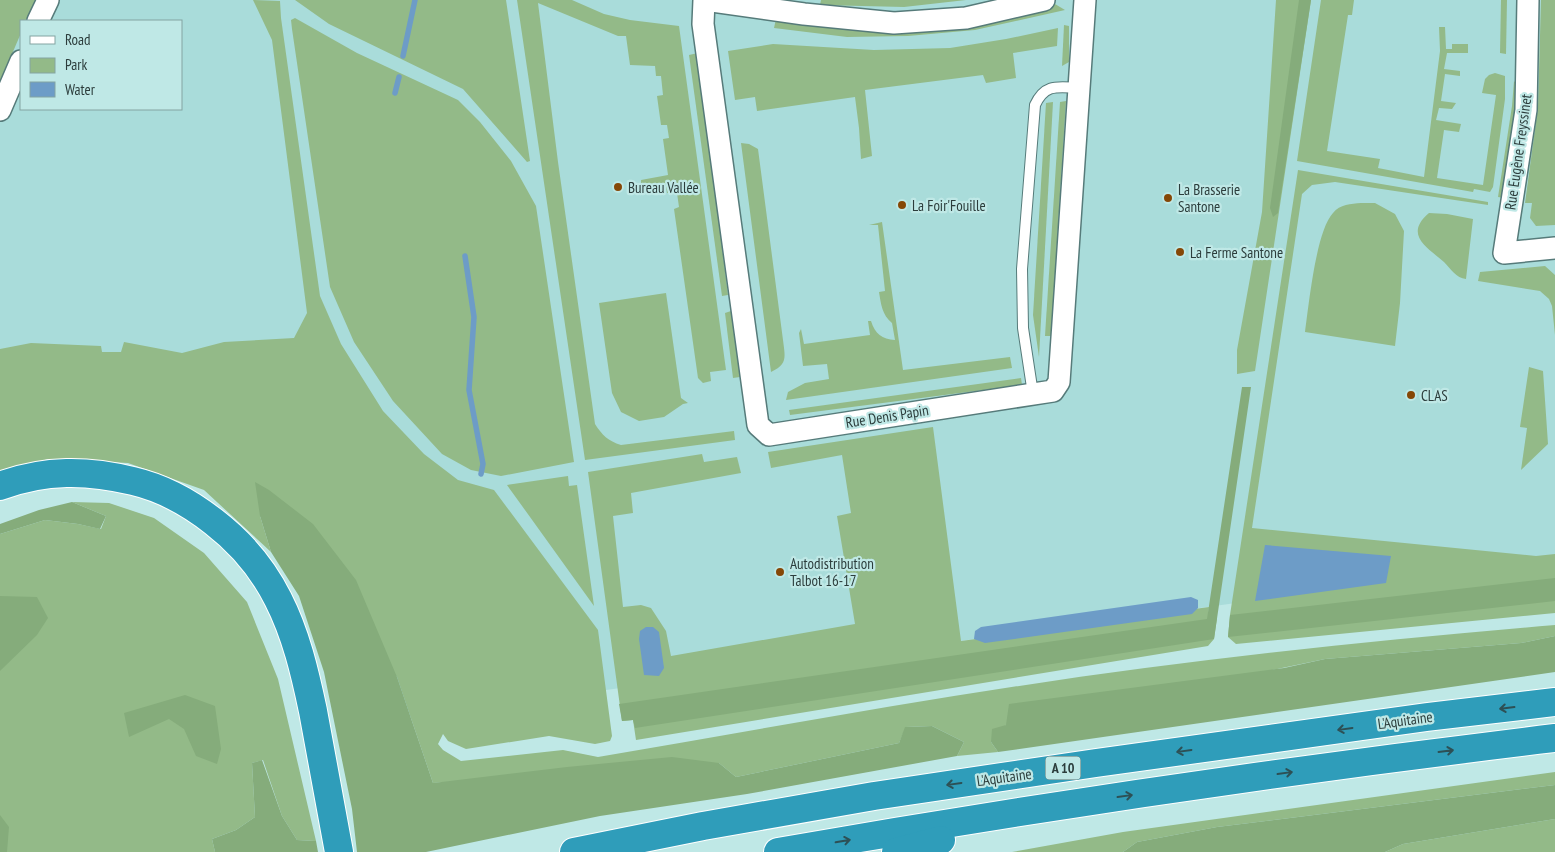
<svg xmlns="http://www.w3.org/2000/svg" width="1555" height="852" font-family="'PT Sans Narrow',sans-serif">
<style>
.built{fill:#a9dcda;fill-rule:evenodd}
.green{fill:#93ba88}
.forest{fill:#85ac7b}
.water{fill:#6d9cc7}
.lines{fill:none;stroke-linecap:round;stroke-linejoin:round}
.stream{stroke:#6d9cc7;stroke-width:5.5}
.lane-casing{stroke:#567b7a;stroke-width:12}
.street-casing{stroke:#567b7a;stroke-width:24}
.highway-casing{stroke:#fff;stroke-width:30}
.lane{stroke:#fff;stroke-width:10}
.street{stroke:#fff;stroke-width:21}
.highway{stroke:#2f9dba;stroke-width:28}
.oneway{stroke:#2d5055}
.poi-dot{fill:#854706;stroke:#bfe8e6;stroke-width:2}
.labels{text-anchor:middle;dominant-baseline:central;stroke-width:4.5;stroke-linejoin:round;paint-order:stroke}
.shield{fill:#bfe8e6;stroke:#58706f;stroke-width:1}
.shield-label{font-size:14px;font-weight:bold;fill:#2c3d3c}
.street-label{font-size:15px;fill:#2c3d3c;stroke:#bfe8e6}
.poi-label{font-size:15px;fill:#2c3d3c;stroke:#bfe8e6;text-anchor:start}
</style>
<rect width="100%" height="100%" fill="#bfe8e6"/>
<path class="built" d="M 0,0 L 1555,0 L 1555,559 L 410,717 L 269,490 L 0,438 ZM 21,21 L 181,21 L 181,109 L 21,109 Z"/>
<g class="green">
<path d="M 0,0 L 36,0 L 26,21 L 21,21 L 21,33 L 0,82 Z"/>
<path d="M 253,0 L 280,1 L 281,18 L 320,296 L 341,344 L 383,411 L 424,454 L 458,480 L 494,490 L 598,630 L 612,736 L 610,741 L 595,744 L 549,736 L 466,749 L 448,741 L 443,734 L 438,744 L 443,750 L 461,761 L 563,750 L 598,757 C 780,726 962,692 1145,668 C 1281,650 1418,637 1555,625 L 1555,636 L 1521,643 L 1325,659 L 1006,725 L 991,742 L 998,752 L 957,756 L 964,742 L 932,726 L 906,727 L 899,743 L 736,777 L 719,763 L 433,783 L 397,677 L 260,516 L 271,552 L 204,490 L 128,463 L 48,459 L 0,474 L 0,349 L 31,343 L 101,346 L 102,352 L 121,352 L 124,342 L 182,353 L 224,342 L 294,338 L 307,313 L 272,40 Z"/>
<path d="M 295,0 L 506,0 L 530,161 L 527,162 L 463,89 L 329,24 Z"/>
<path d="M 517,0 L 572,0 L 604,14 L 630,20 L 679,26 L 726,370 L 710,372 L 711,381 L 703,383 L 698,378 L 674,209 L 679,207 L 677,193 L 667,193 L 666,186 L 641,189 L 641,180 L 668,175 L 663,139 L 669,138 L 667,125 L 661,125 L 657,96 L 663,95 L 661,76 L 656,76 L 655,66 L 630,65 L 626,36 L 618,36 L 538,3 L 558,162 L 595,424 C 602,435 608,441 621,445 L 734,431 L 735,440 L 585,460 Z"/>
<path d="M 821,0 L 966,0 L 904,7 L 820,5 Z"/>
<path d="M 1276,0 L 1311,0 L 1255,371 L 1237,374 L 1237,350 L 1262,212 Z"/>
<path d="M 1321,0 L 1354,0 L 1352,15 L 1348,15 L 1327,151 L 1380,159 L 1378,168 L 1424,177 L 1440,51 L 1439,27 L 1445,27 L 1446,49 L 1452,49 L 1452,44 L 1468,44 L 1468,53 L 1447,53 L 1444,69 L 1460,71 L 1460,76 L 1445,74 L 1441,101 L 1456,103 L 1452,109 L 1439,108 L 1436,120 L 1461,124 L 1459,132 L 1444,130 L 1437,178 L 1483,185 L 1496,95 L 1482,93 L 1485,79 L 1489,75 L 1495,73 L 1505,76 L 1505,99 L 1493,187 L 1490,192 L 1474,189 L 1473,192 L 1297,161 Z"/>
<path d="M 1501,0 L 1507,0 L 1506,54 L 1500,53 Z"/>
<path d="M 1541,0 L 1555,0 L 1555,225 L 1536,226 L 1530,218 L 1532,203 L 1525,203 L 1538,107 Z"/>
<path d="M 1055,4 L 1065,10 L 975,30 L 908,36 L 847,37 L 774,28 L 776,19 L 979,20 Z"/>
<path d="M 295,18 L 357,53 L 458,100 L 480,122 L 511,161 L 536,206 L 574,462 L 501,476 L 471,470 L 442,454 L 393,401 L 354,342 L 330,287 L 292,29 L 291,20 Z"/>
<path d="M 1064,25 L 1069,26 L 1069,62 L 1062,66 Z"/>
<path d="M 1058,28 L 1057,46 L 1013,53 L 1016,78 L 986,83 L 983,75 L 865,90 L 872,156 L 861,159 L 859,128 L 855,97 L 757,111 L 755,97 L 735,100 L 728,51 L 773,44 L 874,50 L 950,48 L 1006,39 Z"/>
<path d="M 698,53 L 728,295 L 722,296 L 689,55 Z"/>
<path d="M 1514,81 L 1520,89 L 1505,198 L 1498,197 L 1512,106 Z"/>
<path d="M 1066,101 L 1051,336 L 1045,336 L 1060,102 Z"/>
<path d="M 1053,102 L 1039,357 L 1033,315 L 1046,103 Z"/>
<path d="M 741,143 L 749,144 L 758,149 L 783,340 C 785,357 788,364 771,372 Z"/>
<path d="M 1298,170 L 1488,202 L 1488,205 L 1335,182 L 1312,185 L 1302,194 L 1252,528 L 1536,556 L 1555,554 L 1555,613 L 1236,644 L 1228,637 L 1230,615 Z"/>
<path d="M 1361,203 L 1375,203 L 1395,214 L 1404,231 L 1400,303 L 1395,346 L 1305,332 C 1309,304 1316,231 1333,213 C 1340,204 1351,204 1361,203 Z"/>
<path d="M 1429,213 L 1447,214 L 1473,219 L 1466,279 C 1456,278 1451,269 1444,262 C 1428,248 1403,235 1429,213 Z"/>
<path d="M 882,222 L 903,370 L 1010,357 L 1012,368 L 786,400 L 788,392 L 805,383 L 829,379 L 827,364 L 803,366 L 799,333 L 801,329 L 804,344 L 870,335 L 868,321 L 871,321 C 875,334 882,339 895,340 L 892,323 C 882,315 881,304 879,292 L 885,291 L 878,225 L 869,225 Z"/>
<path d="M 1545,266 L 1555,275 L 1555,335 L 1552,306 L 1549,299 L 1540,291 L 1478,281 L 1480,272 Z"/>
<path d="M 666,293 L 681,398 L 688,403 L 683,404 L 664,417 L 639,421 L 621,412 L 612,393 L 599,303 Z"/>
<path d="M 731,311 L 740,377 L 733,378 L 725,313 Z"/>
<path d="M 1529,367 L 1543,371 L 1548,444 L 1521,470 L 1527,428 L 1520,427 Z"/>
<path d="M 1021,378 L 1022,385 L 790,415 L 789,410 Z"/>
<path d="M 933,427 L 961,641 L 1209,607 L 1208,619 L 1217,618 L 1214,639 L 1208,646 L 636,740 L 633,720 L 622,721 L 588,472 L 702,454 L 704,462 L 737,457 L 741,473 L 631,493 L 633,513 L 613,516 L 623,607 L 641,605 L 651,608 L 666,631 L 671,656 L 855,624 L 837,516 L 851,513 L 842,455 L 771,468 L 768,452 Z"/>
<path d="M 568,476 L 569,486 L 577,485 L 594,606 L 507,485 Z"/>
<path d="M 72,502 L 109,503 L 154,518 L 204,553 L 247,602 L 278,679 L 316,841 L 297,840 L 282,816 L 263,760 L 252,763 L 255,817 L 236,830 L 212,839 L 215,852 L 0,852 L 0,534 L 45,520 L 78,524 L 101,529 L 106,516 Z"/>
<path d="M 1555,772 L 1555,785 L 1217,827 L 1137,842 L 1123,852 L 1012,852 L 1123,832 Z"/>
<path d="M 1555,819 L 1555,852 L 1385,852 L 1403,844 Z"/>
</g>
<g class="forest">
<path d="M 1299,0 L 1311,0 L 1278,213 L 1273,217 L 1270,208 Z"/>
<path d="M 1242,387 L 1251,387 L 1214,639 L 635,728 L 633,720 L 622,721 L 619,704 L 1207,619 Z"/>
<path d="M 255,482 L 269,490 L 313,524 L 356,580 L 397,677 L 433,783 L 567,767 L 672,757 L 719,763 L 736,777 L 899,743 L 905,727 L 932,726 L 964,742 L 957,756 L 747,794 L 600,816 L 426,852 L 357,852 L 352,809 L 324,672 L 299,596 L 271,552 L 260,516 Z"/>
<path d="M 72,502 L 106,516 L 100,529 L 78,524 L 45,520 L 0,534 L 0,524 L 39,510 Z"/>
<path d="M 1555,578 L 1555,601 L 1228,637 L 1230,615 Z"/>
<path d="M 0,596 L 37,597 L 48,618 L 37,635 L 0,671 Z"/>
<path d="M 1555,636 L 1555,672 L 998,752 L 991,742 L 992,729 L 1006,725 L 1009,704 L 1284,668 L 1325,659 L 1521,643 Z"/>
<path d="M 185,695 L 215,706 L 221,749 L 217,764 L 196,756 L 184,729 L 169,719 L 129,737 L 124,713 Z"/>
<path d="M 262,760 L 282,816 L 297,840 L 316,841 L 318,852 L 215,852 L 212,839 L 236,830 L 255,817 L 252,763 Z"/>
<path d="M 1555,785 L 1555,819 L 1403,844 L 1385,852 L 1123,852 L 1137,842 L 1217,827 Z"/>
<path d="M 0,815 L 9,827 L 7,852 L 0,852 Z"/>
</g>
<g class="water">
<path d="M 1265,545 L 1391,556 L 1386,583 L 1255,601 Z"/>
<path d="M 1191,597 L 1198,600 L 1198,608 L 1192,614 L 985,643 L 974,639 L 975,631 L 981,627 Z"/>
<path d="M 646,627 L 653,627 L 659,632 L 664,668 L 659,676 L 644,675 L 639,639 L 640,631 Z"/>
</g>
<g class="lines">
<g class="stream">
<path d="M 403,56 L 415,0"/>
<path d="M 395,93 L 399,77"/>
<path d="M 465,256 L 474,317 L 469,390 L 483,464 L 481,474"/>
</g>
<g class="lane-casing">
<path id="lane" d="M 1033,394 L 1023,328 L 1022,269 L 1035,105 C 1045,83 1058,87 1079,88"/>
</g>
<g class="street-casing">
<g id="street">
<path d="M 704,0 L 703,24 L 758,425 L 769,435 L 1053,391 L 1059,382 L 1085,0"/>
<path d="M 705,0 L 804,14 L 894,23 L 966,18 L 1044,0"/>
<path d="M 1528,0 L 1526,110 L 1504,253 L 1555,248"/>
<path d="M 38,21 L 48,0"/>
<path d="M 0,110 L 21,61"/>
</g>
</g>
<g class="highway-casing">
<g id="highway">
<path d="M 0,486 C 45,469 88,470 133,481 C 163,488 190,503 214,522 C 240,542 263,569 278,599 C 296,634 305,673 313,711 C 322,758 330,805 339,852"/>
<path d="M 574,852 L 703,826 L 874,796 L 1096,763 L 1427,717 L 1555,702"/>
<path d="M 778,852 C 1036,807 1295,769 1555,738"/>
<path d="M 896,852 L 941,840"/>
</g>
</g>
<use href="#lane" class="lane"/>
<use href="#street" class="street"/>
<use href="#highway" class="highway"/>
</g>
<defs><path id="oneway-shaft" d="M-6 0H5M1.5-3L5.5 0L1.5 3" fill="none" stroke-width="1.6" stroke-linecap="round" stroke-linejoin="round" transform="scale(1.25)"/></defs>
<g class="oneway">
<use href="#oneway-shaft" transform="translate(1507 708) rotate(173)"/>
<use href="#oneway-shaft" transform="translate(1345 729) rotate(172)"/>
<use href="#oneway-shaft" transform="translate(1184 751) rotate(172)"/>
<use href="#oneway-shaft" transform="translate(1446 751) rotate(-7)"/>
<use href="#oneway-shaft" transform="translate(1285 773) rotate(-8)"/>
<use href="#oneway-shaft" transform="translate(954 784) rotate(172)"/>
<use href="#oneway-shaft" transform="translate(1125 796) rotate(-8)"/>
<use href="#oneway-shaft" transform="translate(843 841) rotate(-10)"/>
</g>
<g class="poi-dot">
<circle cx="618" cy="187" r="5"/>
<circle cx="1168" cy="198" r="5"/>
<circle cx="902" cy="205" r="5"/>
<circle cx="1180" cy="252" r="5"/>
<circle cx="1411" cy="395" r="5"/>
<circle cx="780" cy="572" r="5"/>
</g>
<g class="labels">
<rect class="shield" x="1045.5" y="756.5" width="35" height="23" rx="4"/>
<g class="shield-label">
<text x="1063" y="768">A 10</text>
</g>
<g class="street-label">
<text transform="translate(1518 152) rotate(-82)">Rue Eugène Freyssinet</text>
<text transform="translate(887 416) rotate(-9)">Rue Denis Papin</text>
<text transform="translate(1405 720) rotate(-8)">L'Aquitaine</text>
<text transform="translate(1004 777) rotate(-8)">L'Aquitaine</text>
</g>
<g class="poi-label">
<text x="628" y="187">Bureau Vallée</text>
<text x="1178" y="189">La Brasserie<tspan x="1178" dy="17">Santone</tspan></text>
<text x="912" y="205">La Foir'Fouille</text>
<text x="1190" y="252">La Ferme Santone</text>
<text x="1421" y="395">CLAS</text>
<text x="790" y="563">Autodistribution<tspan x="790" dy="17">Talbot 16-17</tspan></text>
</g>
</g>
<rect x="20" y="20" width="162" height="90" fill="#bfe8e6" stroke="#84a4a2"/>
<rect x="30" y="36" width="25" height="8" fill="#ffffff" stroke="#84a4a2"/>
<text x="65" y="45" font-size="15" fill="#2c3d3c">Road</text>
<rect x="30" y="58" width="25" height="15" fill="#93ba88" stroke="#84a4a2"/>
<text x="65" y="70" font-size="15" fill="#2c3d3c">Park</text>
<rect x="30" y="82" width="25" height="15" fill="#6d9cc7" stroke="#84a4a2"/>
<text x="65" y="95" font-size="15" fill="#2c3d3c">Water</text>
</svg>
